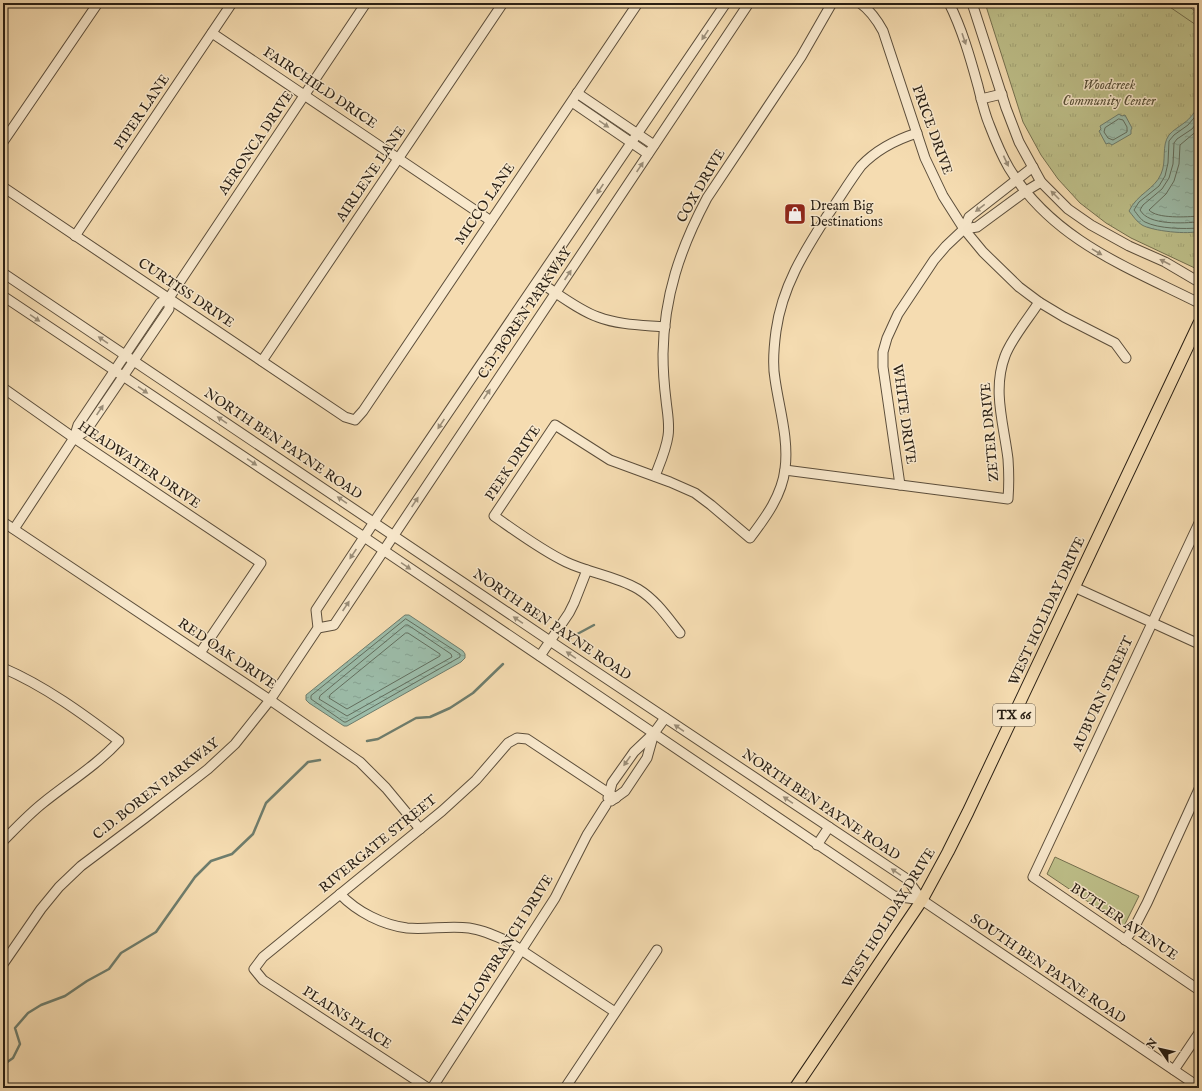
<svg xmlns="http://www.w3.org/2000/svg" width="1202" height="1091" font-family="'IM FELL English',serif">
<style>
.grass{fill:#bec08a;stroke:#74704f}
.forest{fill:url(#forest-crowns);stroke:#74704f}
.park{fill:url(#park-tufts);stroke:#74704f}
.water{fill:url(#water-ripples);stroke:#6e7d6d}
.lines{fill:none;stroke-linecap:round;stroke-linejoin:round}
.shore{stroke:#626e5e;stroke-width:1}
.stream{stroke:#6e7d6d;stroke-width:2.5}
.minor-casing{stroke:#5c4e3b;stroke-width:11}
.major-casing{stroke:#291f14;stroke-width:13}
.minor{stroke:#f8e8cc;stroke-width:9}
.major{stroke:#f5dcb1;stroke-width:11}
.oneway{fill:#9b8e79}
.labels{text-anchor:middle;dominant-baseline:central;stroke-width:3;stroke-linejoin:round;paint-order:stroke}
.shield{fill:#f8e8cc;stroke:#675b4b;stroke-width:1}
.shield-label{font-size:13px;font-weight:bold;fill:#291f14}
.park-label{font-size:14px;font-style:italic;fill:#564f37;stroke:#f8e8cc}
.street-label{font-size:14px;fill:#291f14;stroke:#f8e8cc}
.poi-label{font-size:14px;fill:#291f14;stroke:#f8e8cc;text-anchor:start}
</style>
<defs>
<pattern id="forest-crowns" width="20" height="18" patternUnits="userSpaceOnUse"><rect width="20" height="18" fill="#bec08a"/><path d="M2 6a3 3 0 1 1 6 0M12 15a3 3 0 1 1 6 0" fill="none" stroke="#a3a576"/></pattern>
<pattern id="park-tufts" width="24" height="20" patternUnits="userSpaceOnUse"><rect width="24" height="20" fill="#bec08a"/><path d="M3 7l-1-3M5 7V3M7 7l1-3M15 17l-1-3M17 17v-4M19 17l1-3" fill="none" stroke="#a3a576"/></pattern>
<pattern id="water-ripples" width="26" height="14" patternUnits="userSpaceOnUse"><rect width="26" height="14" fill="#9cbca9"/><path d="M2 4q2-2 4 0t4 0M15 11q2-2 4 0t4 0" fill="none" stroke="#86a191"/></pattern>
</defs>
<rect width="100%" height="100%" fill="#f5dcb1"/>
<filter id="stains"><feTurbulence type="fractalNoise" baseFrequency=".005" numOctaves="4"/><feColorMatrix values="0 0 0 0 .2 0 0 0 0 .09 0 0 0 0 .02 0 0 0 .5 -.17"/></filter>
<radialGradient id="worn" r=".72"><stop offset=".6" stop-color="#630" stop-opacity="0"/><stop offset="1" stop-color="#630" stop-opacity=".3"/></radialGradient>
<path class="grass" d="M 1055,857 L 1139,896 L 1124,926 L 1047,874 Z"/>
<path class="forest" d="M 1142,3 L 1184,3 L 1199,14 L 1199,40 Z"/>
<path class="park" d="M 985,3 L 1164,3 L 1199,27 L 1199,270 L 1131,238 L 1106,223 L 1080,203 L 1058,179 L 1041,155 L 1023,122 Z"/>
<g class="water">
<path d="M 1199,104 L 1199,231 C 1189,235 1152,231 1142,225 C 1137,222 1133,216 1129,211 C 1137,194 1155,189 1161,174 C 1167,161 1161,146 1169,135 C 1173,130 1179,127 1184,123 C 1190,119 1196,111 1199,104 Z"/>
<path d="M 1119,114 L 1122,116 L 1125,115 L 1132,128 L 1131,130 L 1131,134 L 1112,145 L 1109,143 L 1106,144 L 1099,131 L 1101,129 L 1100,126 Z"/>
<path d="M 405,615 L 409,615 L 463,651 L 465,654 L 465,658 L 461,662 L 347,726 L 344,726 L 309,703 L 306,700 L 306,695 Z"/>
</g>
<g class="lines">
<g class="shore">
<path d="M 1199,112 L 1188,125 L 1174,135 L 1169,141 L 1168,163 L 1165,176 L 1159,186 L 1139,202 L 1134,210 C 1137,214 1141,220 1145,222 C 1159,229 1184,229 1199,228"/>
<path d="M 1119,119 L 1123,120 L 1127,127 L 1127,132 L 1113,140 L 1108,138 L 1104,132 L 1105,128 Z"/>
<path d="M 1199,120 L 1192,129 L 1177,139 L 1174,143 L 1173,164 L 1169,178 L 1162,189 L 1143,205 L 1140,210 C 1149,226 1183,223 1199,222"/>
<path d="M 1199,129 L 1180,145 L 1179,164 L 1174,181 L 1166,194 L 1149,210 C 1157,219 1187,217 1199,216"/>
<path d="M 406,619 L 460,654 L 460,657 L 346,722 L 344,722 L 311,699 L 311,696 Z"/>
<path d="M 406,625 L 408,625 L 451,654 L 452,657 L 347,716 L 319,699 L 320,696 Z"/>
<path d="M 406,633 L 408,633 L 440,654 L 440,656 L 347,709 L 329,698 L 330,695 Z"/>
</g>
<g class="stream">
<path d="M 568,639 L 594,625"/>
<path d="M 367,741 L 378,739 L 416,718 L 430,717 L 450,708 L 473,693 L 503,664"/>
<path d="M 3,1065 L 13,1058 L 20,1044 L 15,1028 L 28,1013 L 41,1005 L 65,996 L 87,981 L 109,969 L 121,953 L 156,932 L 195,877 L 211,861 L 232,854 L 253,834 L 266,803 L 308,762 L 320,760"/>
</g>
<g class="minor-casing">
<g id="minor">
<path d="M 860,3 C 870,10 877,20 883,31 L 925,158 L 943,196 L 964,229 L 983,252 L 1019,287 L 1039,302 L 1064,317 L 1115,343 L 1126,358"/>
<path d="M 949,3 C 962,29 970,57 978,86 C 981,98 984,112 989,124 C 994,137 1002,156 1009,168 C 1053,240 1127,267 1199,303"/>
<path d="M 972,3 L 1006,108 L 1019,142 L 1041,182 L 1068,209 L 1091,225 L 1129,246 L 1165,262 L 1199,282"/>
<path d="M 212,33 L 491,221"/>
<path d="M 577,93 L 654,145"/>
<path d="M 981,99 L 1002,94"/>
<path d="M 572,102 L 648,154"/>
<path d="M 3,142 L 98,3"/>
<path d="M 3,187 L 345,417 L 355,420 L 363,411 L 638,3"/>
<path d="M 964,229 L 977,227 L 1026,191 L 1041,182"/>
<path d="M 75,236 L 232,3"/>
<path d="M 3,273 L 550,641 L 907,879 L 922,900 L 1199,1087"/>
<path d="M 538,281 C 557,293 578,310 598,317 C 619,325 643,325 665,327"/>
<path d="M 3,296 L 364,537 L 894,896 L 922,900"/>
<path d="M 262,361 L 503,3"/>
<path d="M 3,388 L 74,438 L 261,563 L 200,653"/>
<path d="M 74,438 L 86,431 L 169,309 L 169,298"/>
<path d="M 785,470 L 1008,499 C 1009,486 1009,473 1008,459 C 1004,425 992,390 1005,356 C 1011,339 1029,318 1039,302"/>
<path d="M 655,476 C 660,463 666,450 668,436 C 670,424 667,411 666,400 C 664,384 663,369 663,354 C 664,296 680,249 707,198 L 801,57 L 832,3"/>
<path d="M 900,485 L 883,367 L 883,352 L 887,338 L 898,314 L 934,260 L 946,246 L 964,229 L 969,217 L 1033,167"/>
<path d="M 3,522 L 270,700 L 360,762 L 386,788 L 420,829"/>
<path d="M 1199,523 L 1033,877 L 1199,990"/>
<path d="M 14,529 L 74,438 L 78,425 L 160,303 L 169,298 L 366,3"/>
<path d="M 1074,587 L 1199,644"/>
<path d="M 318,628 L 334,625 L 749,3"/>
<path d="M 680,633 C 668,618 656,600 638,589 C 616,576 589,573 566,562 C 541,550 517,532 494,516 L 555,425 L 610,460 L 670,482 L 695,493 L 711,505 L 750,538 C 766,517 782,495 785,469 C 789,439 779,408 775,379 C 772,363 774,346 776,331 C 782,287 804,252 827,216 C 839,199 849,182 861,166 C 877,149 895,140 917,133"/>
<path d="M 540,656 L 569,613 L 574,603 L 587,570"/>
<path d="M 3,668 C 45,686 83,714 119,741 C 97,765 69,782 43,803 C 29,814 16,828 3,841"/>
<path d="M 608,798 L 612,783 L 634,752 L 654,733 L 665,718"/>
<path d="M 611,801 L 625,791 L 647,758 L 654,733"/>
<path d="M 817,845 L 829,827"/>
<path d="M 340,894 C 357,912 383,925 407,928 C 428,930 449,925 469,928 C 483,930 496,936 509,942 L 615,1012"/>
<path d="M 1125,940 L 1134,928 L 1147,903 L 1199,789"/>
<path d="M 3,964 L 41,909 L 59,887 L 81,866 L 145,818 L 208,769 L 235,744 L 270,700 L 318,628 L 316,610 L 378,516 L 726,3"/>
<path d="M 1174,1070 L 1199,1033"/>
<path d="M 428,1088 L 263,980 L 254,969 L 263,957 L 442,811 L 476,780 L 508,743 L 517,738 L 527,739 L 616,798"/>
<path d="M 432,1088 L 555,898 L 587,835 L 606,805"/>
<path d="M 565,1088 L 657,950"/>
</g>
</g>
<g class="major-casing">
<path id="major" d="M 795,1088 L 922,900 L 948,852 L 968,812 L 1199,323"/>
</g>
<use href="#minor" class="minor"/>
<use href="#major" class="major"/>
</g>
<defs><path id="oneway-solid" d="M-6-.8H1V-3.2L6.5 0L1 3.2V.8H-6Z"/></defs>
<g class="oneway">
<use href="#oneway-solid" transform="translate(705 35) rotate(124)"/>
<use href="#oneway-solid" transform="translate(964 39) rotate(71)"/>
<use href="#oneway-solid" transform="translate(604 124) rotate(34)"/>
<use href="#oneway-solid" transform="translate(1006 161) rotate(65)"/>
<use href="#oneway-solid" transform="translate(640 167) rotate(-56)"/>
<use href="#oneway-solid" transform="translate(600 189) rotate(124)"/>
<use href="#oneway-solid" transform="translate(1055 195) rotate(-135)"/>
<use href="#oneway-solid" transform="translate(980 208) rotate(142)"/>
<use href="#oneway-solid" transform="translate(1097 252) rotate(31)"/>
<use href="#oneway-solid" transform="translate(1165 262) rotate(-153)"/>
<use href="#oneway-solid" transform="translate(568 275) rotate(-56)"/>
<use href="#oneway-solid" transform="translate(35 318) rotate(34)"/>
<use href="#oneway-solid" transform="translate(103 340) rotate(-146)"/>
<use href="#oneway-solid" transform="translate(143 390) rotate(34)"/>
<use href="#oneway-solid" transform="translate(487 394) rotate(-56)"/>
<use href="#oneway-solid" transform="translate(100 410) rotate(-56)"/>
<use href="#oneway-solid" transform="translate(222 420) rotate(-146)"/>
<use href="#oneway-solid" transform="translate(441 424) rotate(124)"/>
<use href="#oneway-solid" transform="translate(252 462) rotate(34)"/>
<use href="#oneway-solid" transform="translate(342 500) rotate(-146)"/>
<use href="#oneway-solid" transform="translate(415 502) rotate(-56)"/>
<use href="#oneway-solid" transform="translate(353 554) rotate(124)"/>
<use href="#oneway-solid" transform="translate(406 566) rotate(34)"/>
<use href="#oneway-solid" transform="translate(346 606) rotate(-56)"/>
<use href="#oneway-solid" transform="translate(518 620) rotate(-146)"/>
<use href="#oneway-solid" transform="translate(571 655) rotate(-146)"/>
<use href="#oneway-solid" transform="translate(679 728) rotate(-146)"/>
<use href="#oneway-solid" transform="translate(627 761) rotate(125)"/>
<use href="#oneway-solid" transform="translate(788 800) rotate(-146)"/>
<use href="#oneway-solid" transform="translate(896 872) rotate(-146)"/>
</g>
<defs>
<g id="shop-square" transform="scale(1.15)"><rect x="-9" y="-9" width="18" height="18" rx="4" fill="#8f2418" stroke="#f8e8cc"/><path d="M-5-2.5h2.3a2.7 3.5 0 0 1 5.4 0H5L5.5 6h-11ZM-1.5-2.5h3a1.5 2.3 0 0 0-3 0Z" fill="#fff"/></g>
</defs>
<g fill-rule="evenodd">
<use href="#shop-square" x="795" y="214"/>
</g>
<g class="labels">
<rect class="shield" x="993" y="704" width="42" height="22" rx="3"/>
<g class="shield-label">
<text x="1014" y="715">TX 66</text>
</g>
<g class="park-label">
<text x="1109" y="85">Woodcreek<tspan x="1109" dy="16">Community Center</tspan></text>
</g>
<g class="street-label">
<text transform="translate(320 88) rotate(34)">FAIRCHILD DRICE</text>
<text transform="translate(142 112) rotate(-56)">PIPER LANE</text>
<text transform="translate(932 130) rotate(70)">PRICE DRIVE</text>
<text transform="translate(256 143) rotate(-56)">AERONCA DRIVE</text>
<text transform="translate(371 174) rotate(-56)">AIRLENE LANE</text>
<text transform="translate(701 186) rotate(-60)">COX DRIVE</text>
<text transform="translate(485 204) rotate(-56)">MICCO LANE</text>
<text transform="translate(186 293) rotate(34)">CURTISS DRIVE</text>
<text transform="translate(525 313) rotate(-56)">C.D. BOREN PARKWAY</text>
<text transform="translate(904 414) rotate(82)">WHITE DRIVE</text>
<text transform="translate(990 432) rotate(-95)">ZETER DRIVE</text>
<text transform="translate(283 444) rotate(34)">NORTH BEN PAYNE ROAD</text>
<text transform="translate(513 463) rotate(-56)">PEEK DRIVE</text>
<text transform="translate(139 465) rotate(34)">HEADWATER DRIVE</text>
<text transform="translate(1047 611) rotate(-65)">WEST HOLIDAY DRIVE</text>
<text transform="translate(552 625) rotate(34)">NORTH BEN PAYNE ROAD</text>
<text transform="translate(227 654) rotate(34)">RED OAK DRIVE</text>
<text transform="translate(1103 694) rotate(-65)">AUBURN STREET</text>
<text transform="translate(156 789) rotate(-38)">C.D. BOREN PARKWAY</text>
<text transform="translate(821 805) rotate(34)">NORTH BEN PAYNE ROAD</text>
<text transform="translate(378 844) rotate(-39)">RIVERGATE STREET</text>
<text transform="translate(889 918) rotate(-58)">WEST HOLIDAY DRIVE</text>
<text transform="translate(1124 922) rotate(34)">BUTLER AVENUE</text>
<text transform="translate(503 951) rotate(-58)">WILLOWBRANCH DRIVE</text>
<text transform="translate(1048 969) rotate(34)">SOUTH BEN PAYNE ROAD</text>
<text transform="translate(347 1018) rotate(33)">PLAINS PLACE</text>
</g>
<g class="poi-label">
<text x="810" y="206">Dream Big<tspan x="810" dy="16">Destinations</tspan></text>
</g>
</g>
<rect width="1202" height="1091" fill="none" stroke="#f5dcb1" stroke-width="16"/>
<rect x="4" y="4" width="1194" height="1083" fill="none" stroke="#291f14" stroke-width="2"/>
<rect x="8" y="8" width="1186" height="1075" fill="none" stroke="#291f14"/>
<g transform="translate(1160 1049) rotate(304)" stroke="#f8e8cc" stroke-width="3" paint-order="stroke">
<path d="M0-3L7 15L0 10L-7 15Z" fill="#291f14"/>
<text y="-6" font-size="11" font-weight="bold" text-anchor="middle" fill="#291f14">N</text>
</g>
<rect width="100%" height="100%" filter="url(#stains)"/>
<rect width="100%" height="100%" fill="url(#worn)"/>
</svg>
